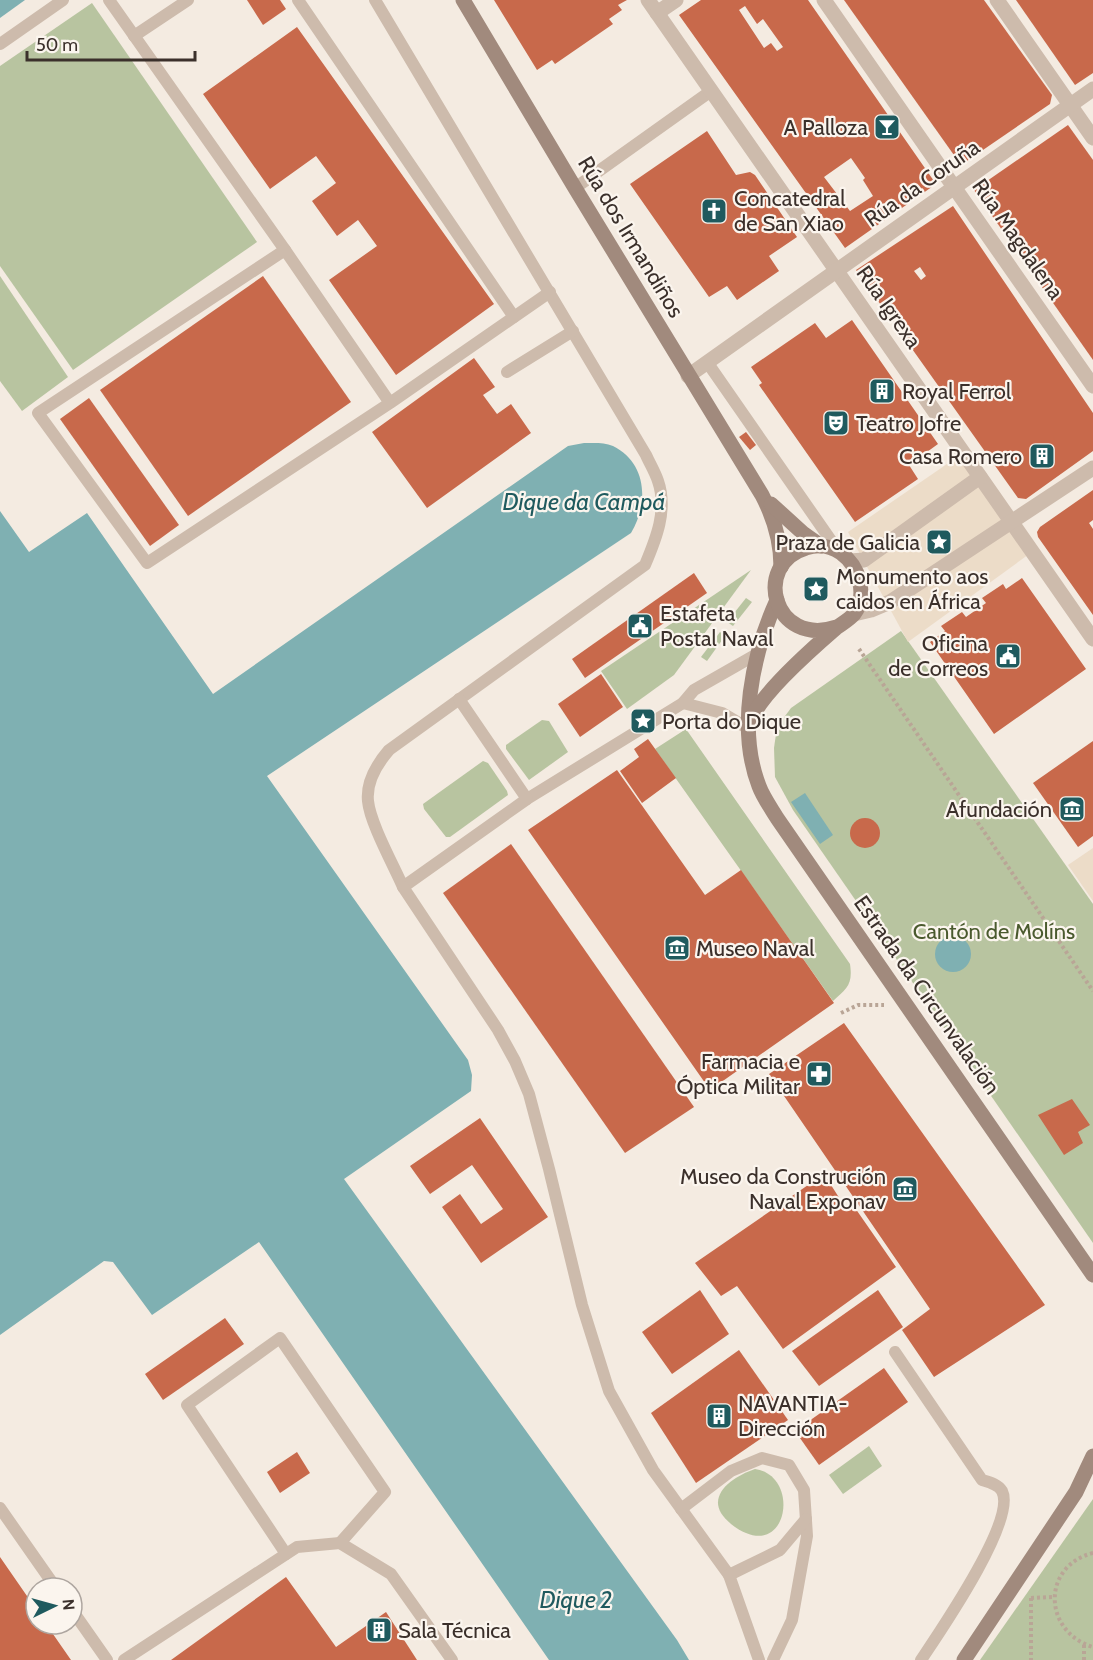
<svg xmlns="http://www.w3.org/2000/svg" width="1093" height="1660" font-family="Cabin,sans-serif">
<style>
.green{fill:#b8c4a0}
.plaza{fill:#ecdcc8}
.water{fill:#7fb0b2}
.building{fill:#c8694b;fill-rule:evenodd}
.lines{fill:none;stroke-linecap:round;stroke-linejoin:round}
.path{stroke:#b9a596;stroke-width:4;stroke-dasharray:3 3;stroke-linecap:butt}
.service{stroke:#cdbbac;stroke-width:12}
.pedestrian{stroke:#cdbbac;stroke-width:15}
.minor{stroke:#cdbbac;stroke-width:15}
.secondary{stroke:#a18a7d;stroke-width:15}
.labels{text-anchor:middle;dominant-baseline:central;stroke-width:4.5;stroke-linejoin:round;paint-order:stroke}
.poi-label{font-size:22px;fill:#3b302b;stroke:#fbf5ee;text-anchor:start}
.street-label{font-size:22px;fill:#3b302b;stroke:#fbf5ee}
.park-label{font-size:22px;fill:#4a5a2e;stroke:#fbf5ee}
.water-label{font-size:24px;font-style:italic;fill:#1f5a5e;stroke:#fbf5ee}
</style>
<rect width="100%" height="100%" fill="#f4ebe1"/>
<g class="green">
<path d="M 92,3 L 257,242 L 73,370 L 0,266 L 0,66 Z"/>
<path d="M 0,276 L 68,377 L 22,411 L 0,381 Z"/>
<path d="M 751,570 L 674,675 L 627,709 L 601,671 Z"/>
<path d="M 746,598 L 752,602 L 733,626 L 727,622 Z"/>
<path d="M 901,631 L 1093,904 L 1093,1243 L 793,810 L 775,777 L 774,748 L 777,727 L 791,708 Z"/>
<path d="M 720,632 L 725,636 L 707,661 L 701,657 Z"/>
<path d="M 542,720 L 549,721 L 568,752 L 529,780 L 506,749 L 506,745 Z"/>
<path d="M 686,729 L 850,964 C 853,985 847,988 833,1001 L 655,749 Z"/>
<path d="M 483,761 L 488,763 L 507,791 L 508,795 L 450,837 L 446,837 L 424,809 L 423,804 Z"/>
<path d="M 869,1446 L 882,1466 L 843,1494 L 829,1475 Z"/>
<path d="M 755,1469 C 803,1476 787,1568 731,1524 C 700,1499 731,1477 755,1469 Z"/>
<path d="M 1093,1499 L 1093,1660 L 980,1660 Z"/>
</g>
<g class="plaza">
<path d="M 963,453 L 1032,552 L 908,642 L 848,532 Z"/>
<path d="M 1093,848 L 1093,901 L 1068,865 Z"/>
</g>
<g class="water">
<path d="M 0,0 L 25,0 L 0,18 Z"/>
<path d="M 584,443 C 593,443 604,442 613,446 C 647,463 649,503 631,533 L 267,776 L 468,1060 L 472,1075 L 471,1091 L 344,1179 L 677,1640 L 689,1660 L 549,1660 L 259,1242 L 152,1315 L 113,1262 L 104,1261 L 0,1335 L 0,511 L 29,552 L 87,513 L 213,694 L 558,453 L 568,446 Z"/>
<path d="M 805,793 L 833,835 L 820,844 L 791,802 Z"/>
<circle cx="953" cy="954" r="18"/>
</g>
<g class="building">
<path d="M 247,0 L 280,0 L 286,9 L 263,25 Z"/>
<path d="M 494,0 L 627,0 L 618,5 L 622,10 L 609,19 L 613,24 L 555,64 L 552,60 L 537,70 Z"/>
<path d="M 701,0 L 808,0 L 936,184 L 845,248 L 679,15 ZM 745,6 L 757,24 L 763,19 L 783,47 L 777,51 L 771,43 L 764,48 L 739,10 ZM 851,158 L 865,178 L 863,180 L 873,196 L 850,211 L 824,177 Z"/>
<path d="M 844,0 L 984,0 L 1052,95 L 1050,104 L 961,165 Z"/>
<path d="M 1016,0 L 1093,0 L 1093,73 L 1075,85 Z"/>
<path d="M 297,27 L 494,304 L 396,375 L 329,280 L 377,246 L 358,220 L 337,236 L 312,201 L 336,183 L 316,156 L 270,189 L 203,94 Z"/>
<path d="M 1068,125 L 1093,160 L 1093,360 L 974,190 Z"/>
<path d="M 707,131 L 736,175 L 750,172 L 755,175 L 797,237 L 769,256 L 779,271 L 737,300 L 727,286 L 709,297 L 630,184 Z"/>
<path d="M 953,206 L 1093,413 L 1093,451 L 1026,499 L 1018,498 L 856,270 ZM 920,267 L 926,276 L 921,280 L 914,271 Z"/>
<path d="M 263,276 L 351,402 L 188,516 L 100,390 Z"/>
<path d="M 852,320 L 938,444 L 909,465 L 918,479 L 855,522 L 759,385 L 762,383 L 751,367 L 815,323 L 826,338 Z"/>
<path d="M 474,358 L 495,387 L 483,395 L 497,414 L 511,404 L 531,433 L 427,508 L 372,432 Z"/>
<path d="M 89,398 L 179,525 L 150,546 L 60,419 Z"/>
<path d="M 746,432 L 756,445 L 750,450 L 739,437 Z"/>
<path d="M 1093,490 L 1093,520 L 1089,523 L 1093,529 L 1093,615 L 1038,537 L 1037,532 L 1040,527 Z"/>
<path d="M 694,573 L 707,593 L 585,678 L 572,659 Z"/>
<path d="M 1022,578 L 1086,669 L 994,734 L 930,642 L 945,631 L 941,626 L 962,612 L 966,617 L 986,603 L 982,598 L 1003,584 L 1006,589 Z"/>
<path d="M 601,674 L 623,707 L 580,737 L 558,704 Z"/>
<path d="M 648,739 L 676,778 L 642,803 L 620,771 L 639,757 L 634,749 Z"/>
<path d="M 1093,741 L 1093,836 L 1078,847 L 1033,783 Z"/>
<path d="M 617,770 L 705,895 L 741,870 L 834,1003 L 710,1090 L 528,830 Z"/>
<circle cx="865" cy="833" r="15"/>
<path d="M 511,844 L 694,1107 L 625,1153 L 443,893 Z"/>
<path d="M 844,1023 L 1045,1305 L 934,1377 L 902,1330 L 930,1309 L 769,1074 Z"/>
<path d="M 1072,1099 L 1090,1125 L 1078,1132 L 1083,1143 L 1064,1155 L 1038,1115 Z"/>
<path d="M 480,1118 L 548,1217 L 481,1263 L 442,1207 L 460,1194 L 481,1224 L 503,1209 L 472,1165 L 430,1194 L 410,1166 Z"/>
<path d="M 824,1174 L 845,1207 L 853,1205 L 896,1267 L 783,1349 L 737,1286 L 721,1296 L 695,1263 Z"/>
<path d="M 700,1290 L 729,1334 L 672,1374 L 642,1332 Z"/>
<path d="M 878,1290 L 903,1327 L 819,1386 L 792,1351 Z"/>
<path d="M 225,1318 L 244,1344 L 163,1400 L 145,1374 Z"/>
<path d="M 739,1350 L 788,1420 L 696,1483 L 651,1413 Z"/>
<path d="M 884,1368 L 908,1402 L 819,1465 L 795,1431 Z"/>
<path d="M 297,1452 L 310,1473 L 280,1493 L 267,1472 Z"/>
<path d="M 0,1557 L 36,1609 L 36,1624 L 46,1624 L 71,1660 L 0,1660 Z"/>
<path d="M 286,1577 L 336,1647 L 386,1612 L 417,1660 L 171,1660 Z"/>
</g>
<g class="lines">
<g class="path">
<path d="M 859,649 L 1093,991"/>
<path d="M 841,1013 L 858,1005 L 884,1005"/>
<path d="M 1093,1553 C 1041,1566 1043,1632 1093,1647"/>
<path d="M 1031,1598 L 1031,1660"/>
<path d="M 1031,1598 L 1054,1597"/>
<path d="M 1084,1660 L 1084,1645"/>
</g>
<g class="service">
<path d="M 109,0 L 285,250"/>
<path d="M 298,0 L 514,317"/>
<path d="M 375,0 L 646,455 C 650,464 655,472 658,481 C 668,510 656,539 645,565 L 389,750 C 377,764 366,782 368,801 C 370,823 394,866 403,887 L 527,799 L 683,703 L 694,690 L 757,654"/>
<path d="M 134,36 L 188,0"/>
<path d="M 0,44 L 63,0"/>
<path d="M 575,188 L 711,91"/>
<path d="M 707,362 L 839,552"/>
<path d="M 507,372 L 573,331"/>
<path d="M 390,403 L 285,250 L 38,413 L 147,563 L 390,403 L 550,292"/>
<path d="M 459,699 L 527,799"/>
<path d="M 683,703 L 722,713 L 749,729"/>
<path d="M 403,887 L 498,1030 L 515,1061 L 529,1094 L 549,1169 L 582,1305 L 609,1391 L 653,1470 L 729,1575 L 759,1660"/>
<path d="M 895,1352 L 982,1480 C 989,1482 998,1484 1002,1491 C 1017,1520 939,1633 921,1660"/>
<path d="M 0,1508 L 56,1588"/>
<path d="M 681,1509 L 731,1471 L 762,1458 L 789,1465 L 804,1490 L 807,1536 L 792,1620 L 773,1660"/>
<path d="M 286,1554 L 187,1405 L 280,1338 L 385,1492 L 340,1543"/>
<path d="M 729,1575 L 780,1550 L 806,1519"/>
<path d="M 72,1610 L 107,1660"/>
<path d="M 124,1660 L 297,1547 L 340,1543 L 391,1574 L 452,1660"/>
</g>
<g class="pedestrian">
<path d="M 997,0 L 1093,138"/>
<path d="M 954,187 L 1093,386"/>
</g>
<g class="minor">
<path d="M 648,0 L 1093,639"/>
<path d="M 824,0 L 954,187"/>
<path d="M 657,13 L 676,0"/>
<path d="M 688,376 L 1093,89"/>
<path d="M 850,561 L 864,560 L 871,555 L 980,477"/>
<path d="M 854,614 L 871,610 L 890,602 L 1093,468"/>
</g>
<g class="secondary">
<path d="M 463,0 L 575,188 L 762,495 C 774,518 781,541 781,567"/>
<path d="M 771,504 L 804,534 L 821,546"/>
<path d="M 777,600 C 752,655 737,729 759,786 C 763,797 771,808 777,818 L 1093,1275"/>
<path d="M 752,718 C 762,693 814,647 836,628 C 841,624 849,620 854,614 C 868,595 859,566 841,553 C 831,546 818,544 806,548 C 752,564 773,648 837,627"/>
<path d="M 964,1660 L 1076,1492 L 1093,1456"/>
</g>
</g>
<defs>
<g id="bar-square" transform="scale(1.35)"><rect x="-9" y="-9" width="18" height="18" rx="4" fill="#1f5a5e" stroke="#fbf5ee"/><path d="M-6-5H6L.8 .8V4.5H3.5V6h-7V4.5H-.8V.8Z" fill="#fff"/></g>
<g id="church-square" transform="scale(1.35)"><rect x="-9" y="-9" width="18" height="18" rx="4" fill="#1f5a5e" stroke="#fbf5ee"/><path d="M-1.2-6h2.4v3.5h3.3v2.4h-3.3V6h-2.4V-.1h-3.3v-2.4h3.3Z" fill="#fff"/></g>
<g id="building-square" transform="scale(1.35)"><rect x="-9" y="-9" width="18" height="18" rx="4" fill="#1f5a5e" stroke="#fbf5ee"/><path d="M-4-6H4V6H1V3H-1V6H-4ZM-2.5-4.3h1.7v1.8h-1.7ZM.8-4.3h1.7v1.8H.8ZM-2.5-1h1.7V.8h-1.7ZM.8-1h1.7V.8H.8Z" fill="#fff"/></g>
<g id="theatre-square" transform="scale(1.35)"><rect x="-9" y="-9" width="18" height="18" rx="4" fill="#1f5a5e" stroke="#fbf5ee"/><path d="M-5-5.5Q0-4 5-5.5V0Q5 5 0 6Q-5 5-5 0ZM-3.3-2.5H-1v1.5H-3.3ZM1-2.5H3.3v1.5H1ZM-2.8 1Q0 5.5 2.8 1Z" fill="#fff"/></g>
<g id="sight-square" transform="scale(1.35)"><rect x="-9" y="-9" width="18" height="18" rx="4" fill="#1f5a5e" stroke="#fbf5ee"/><path d="M0-6L1.8-2.2L6-1.7L2.9 1.2L3.7 5.4L0 3.3L-3.7 5.4L-2.9 1.2L-6-1.7L-1.8-2.2Z" fill="#fff"/></g>
<g id="civic-square" transform="scale(1.35)"><rect x="-9" y="-9" width="18" height="18" rx="4" fill="#1f5a5e" stroke="#fbf5ee"/><path d="M-.6-6.5H3V-4.5H.6V-3L4-1V1h2V6H-6V1h2V-1L-.6-3ZM-1.2 2.5V6h2.4V2.5Z" fill="#fff"/></g>
<g id="museum-square" transform="scale(1.35)"><rect x="-9" y="-9" width="18" height="18" rx="4" fill="#1f5a5e" stroke="#fbf5ee"/><path d="M0-6L6-3V-2H-6V-3ZM-5-1h2V3h-2ZM-1-1h2V3h-2ZM3-1h2V3H3ZM-6 4H6V6H-6Z" fill="#fff"/></g>
<g id="pharmacy-square" transform="scale(1.35)"><rect x="-9" y="-9" width="18" height="18" rx="4" fill="#1f5a5e" stroke="#fbf5ee"/><path d="M-2-6h4v4h4v4h-4v4h-4v-4h-4v-4h4Z" fill="#fff"/></g>
</defs>
<g fill-rule="evenodd">
<use href="#bar-square" x="887" y="127"/>
<use href="#church-square" x="714" y="211"/>
<use href="#building-square" x="882" y="391"/>
<use href="#theatre-square" x="836" y="423"/>
<use href="#building-square" x="1042" y="456"/>
<use href="#sight-square" x="939" y="542"/>
<use href="#sight-square" x="816" y="589"/>
<use href="#civic-square" x="640" y="626"/>
<use href="#civic-square" x="1008" y="656"/>
<use href="#sight-square" x="643" y="721"/>
<use href="#museum-square" x="1072" y="809"/>
<use href="#museum-square" x="677" y="948"/>
<use href="#pharmacy-square" x="819" y="1074"/>
<use href="#museum-square" x="905" y="1189"/>
<use href="#building-square" x="719" y="1416"/>
<use href="#building-square" x="379" y="1630"/>
</g>
<g class="labels">
<g class="poi-label">
<text x="868" y="127" text-anchor="end">A Palloza</text>
<text x="734" y="198">Concatedral<tspan x="734" dy="25">de San Xiao</tspan></text>
<text x="902" y="391">Royal Ferrol</text>
<text x="856" y="423">Teatro Jofre</text>
<text x="1022" y="456" text-anchor="end">Casa Romero</text>
<text x="920" y="542" text-anchor="end">Praza de Galicia</text>
<text x="836" y="576">Monumento aos<tspan x="836" dy="25">caidos en África</tspan></text>
<text x="660" y="613">Estafeta<tspan x="660" dy="25">Postal Naval</tspan></text>
<text x="988" y="643" text-anchor="end">Oficina<tspan x="988" dy="25">de Correos</tspan></text>
<text x="662" y="721">Porta do Dique</text>
<text x="1052" y="809" text-anchor="end">Afundación</text>
<text x="696" y="948">Museo Naval</text>
<text x="800" y="1061" text-anchor="end">Farmacia e<tspan x="800" dy="25">Óptica Militar</tspan></text>
<text x="886" y="1176" text-anchor="end">Museo da Construción<tspan x="886" dy="25">Naval Exponav</tspan></text>
<text x="738" y="1403">NAVANTIA-<tspan x="738" dy="25">Dirección</tspan></text>
<text x="398" y="1630">Sala Técnica</text>
</g>
<g class="street-label">
<text transform="translate(922 183) rotate(-35)">Rúa da Coruña</text>
<text transform="translate(631 237) rotate(59)">Rúa dos Irmandiños</text>
<text transform="translate(1018 239) rotate(55)">Rúa Magdalena</text>
<text transform="translate(889 307) rotate(55)">Rúa Igrexa</text>
<text transform="translate(927 995) rotate(55)">Estrada da Circunvalación</text>
</g>
<g class="park-label">
<text x="994" y="931">Cantón de Molíns</text>
</g>
<g class="water-label">
<text x="584" y="501">Dique da Campá</text>
<text x="576" y="1599">Dique 2</text>
</g>
</g>
<g transform="translate(54 1606) rotate(85)"><circle r="28" fill="#fbf5ee" stroke="#aea6a0" stroke-width="1.5"/>
<path d="M0-4.5L10 22L0 15L-10 22Z" fill="#1f5a5e"/>
<text y="-9" font-size="16" font-weight="bold" text-anchor="middle" fill="#3b302b">N</text>
</g>
<path d="M27 51v9h168v-9" fill="none" stroke="#3b302b" stroke-width="3"/>
<text x="36" y="51" font-size="18" fill="#3b302b" stroke="#fbf5ee" stroke-width="4.5" paint-order="stroke">50 m</text>
</svg>
